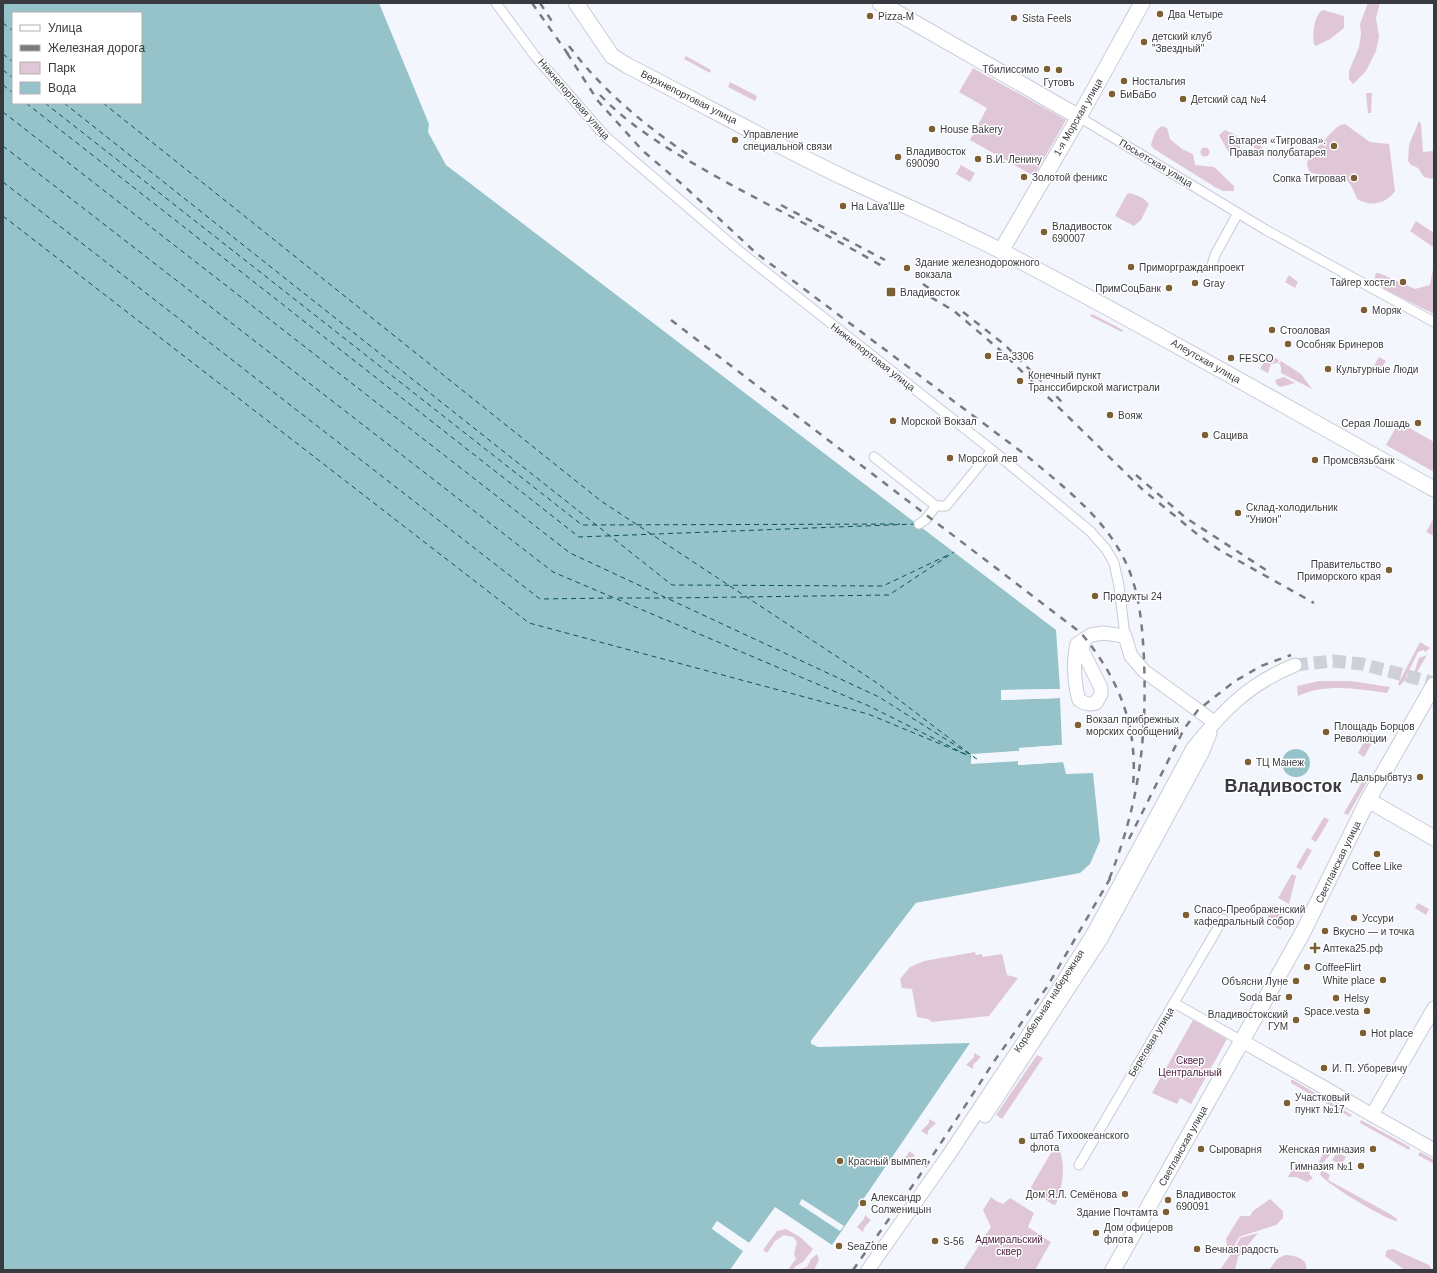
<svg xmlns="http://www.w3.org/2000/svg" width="1437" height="1273" font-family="Helvetica,sans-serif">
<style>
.green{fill:#e0c7d8}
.water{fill:#96c3ca;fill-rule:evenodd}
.pier{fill:#f4f6fe}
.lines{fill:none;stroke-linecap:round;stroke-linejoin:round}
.ferry{stroke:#0c5057;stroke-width:1;stroke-dasharray:5 4;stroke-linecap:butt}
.secondary-tunnel{stroke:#cfd0d8;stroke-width:13;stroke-dasharray:13 6;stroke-linecap:butt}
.street-casing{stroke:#c8ccd8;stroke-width:11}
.secondary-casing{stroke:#c8ccd8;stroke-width:15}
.primary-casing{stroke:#c8ccd8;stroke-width:17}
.street{stroke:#fff;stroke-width:9}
.secondary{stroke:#fff;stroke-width:13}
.primary{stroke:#fff;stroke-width:15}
.rail{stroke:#797a80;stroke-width:2.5;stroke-dasharray:7 7;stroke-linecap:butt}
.poi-dot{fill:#7c5f32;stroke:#fff;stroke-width:1.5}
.labels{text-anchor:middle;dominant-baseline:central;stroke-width:3;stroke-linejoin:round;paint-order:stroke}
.poi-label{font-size:10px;fill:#393a3f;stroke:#fff;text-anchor:start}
.street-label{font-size:10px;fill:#393a3f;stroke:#fff}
.park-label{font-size:10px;fill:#4d2242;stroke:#fff}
.town-label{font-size:18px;font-weight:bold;fill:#393a3f;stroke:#fff}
</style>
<rect width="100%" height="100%" fill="#f4f6fe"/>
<g class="green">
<path d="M 1368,3 L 1380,3 L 1376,18 L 1379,36 L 1376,51 L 1366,71 L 1353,84 L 1349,79 L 1349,71 L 1359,47 L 1361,34 L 1360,24 Z"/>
<path d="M 1323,10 L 1344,16 L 1344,28 L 1330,39 L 1316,46 L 1314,44 C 1312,35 1314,14 1323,10 Z"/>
<path d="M 686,56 L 711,70 L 710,73 L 684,59 Z"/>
<path d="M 973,68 L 1066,120 L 1034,176 L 970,140 L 987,108 L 959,92 Z"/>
<path d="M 730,82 L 757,96 L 755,101 L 728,87 Z"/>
<path d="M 1366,93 L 1372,93 L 1371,113 L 1368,113 Z"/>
<path d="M 1419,121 L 1421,124 L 1423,152 L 1434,151 L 1434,179 L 1424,177 L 1418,168 L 1411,165 L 1408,161 L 1409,145 Z"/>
<path d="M 1345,124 L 1370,142 L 1389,144 L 1395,191 C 1386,204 1371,207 1357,199 C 1345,162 1328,183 1309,171 C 1308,168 1307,166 1307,164 C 1307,157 1333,130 1340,125 Z"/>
<path d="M 1162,126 L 1167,128 L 1170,139 L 1182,149 L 1193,154 L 1195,165 L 1214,167 L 1234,186 L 1234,191 L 1223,191 L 1215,187 L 1154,149 L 1151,145 C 1153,138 1155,129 1162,126 Z"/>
<path d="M 1225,130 L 1236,135 L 1240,139 L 1240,148 L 1229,153 L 1219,135 Z"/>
<path d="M 1260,142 L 1264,155 L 1259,157 L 1252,144 Z"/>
<circle cx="1205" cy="152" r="4.5"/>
<path d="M 961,165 L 975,173 L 970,182 L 956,174 Z"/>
<path d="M 1130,193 L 1143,198 L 1149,204 L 1141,220 L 1134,226 L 1115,216 L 1127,194 Z"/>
<path d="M 1416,221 L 1434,233 L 1433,247 L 1410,231 Z"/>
<path d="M 1434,264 L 1434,314 L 1376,285 L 1374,282 L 1376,273 L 1379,273 L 1415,289 L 1430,285 Z"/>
<path d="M 1289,275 L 1298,282 L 1295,288 L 1285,282 Z"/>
<path d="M 1092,314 L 1123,330 L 1122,332 L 1090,316 Z"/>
<path d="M 1268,354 L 1279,360 L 1278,363 L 1271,364 L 1268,373 L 1260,369 Z"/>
<path d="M 1379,357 L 1386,361 L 1379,373 L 1372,369 Z"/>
<path d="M 1281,361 L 1301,374 L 1312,389 L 1281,373 L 1281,367 L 1279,363 Z"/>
<path d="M 1284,377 L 1295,383 L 1281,387 L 1277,385 L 1275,380 Z"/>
<path d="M 1399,422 L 1434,442 L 1434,472 L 1386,445 Z"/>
<path d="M 1434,518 L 1434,536 L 1426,532 Z"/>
<path d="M 1420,642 L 1430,648 L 1425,652 L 1423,650 L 1418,652 L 1406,677 L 1407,679 L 1399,686 L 1398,684 Z"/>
<path d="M 1427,655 L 1410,684 L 1419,658 Z"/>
<path d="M 1319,681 L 1351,681 L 1390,687 L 1387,693 C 1358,689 1326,683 1298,696 L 1297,686 Z"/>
<path d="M 1369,732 L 1376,736 L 1364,757 L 1358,753 Z"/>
<path d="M 1366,775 L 1370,777 L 1348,815 L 1344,813 Z"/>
<path d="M 1324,817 L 1329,820 L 1316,842 L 1311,839 Z"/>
<path d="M 1307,848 L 1312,850 L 1301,870 L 1296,867 Z"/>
<path d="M 1292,874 L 1296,876 L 1289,904 L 1278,898 Z"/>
<path d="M 1418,903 L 1429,909 L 1426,915 L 1415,908 Z"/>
<path d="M 1274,905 L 1285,911 L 1281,930 L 1265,922 Z"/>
<path d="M 975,952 L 976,955 L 982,954 L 983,957 L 1002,954 L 1007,975 L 1018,978 L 989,1016 L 932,1022 L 928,1019 L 917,1017 L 912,989 L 902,988 L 900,979 L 910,967 L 924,961 Z"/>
<path d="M 1193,1020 L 1227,1039 L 1191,1104 L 1180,1098 L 1177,1104 L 1152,1093 Z"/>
<path d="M 974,1053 L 981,1057 L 973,1065 L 973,1069 L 966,1065 L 974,1057 Z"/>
<path d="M 1037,1055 L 1043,1058 L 1002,1119 L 996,1115 Z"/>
<path d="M 1291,1080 L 1293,1080 L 1352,1115 L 1350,1117 L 1291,1083 Z"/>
<path d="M 929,1119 L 936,1123 L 928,1131 L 928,1135 L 921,1131 L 929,1123 Z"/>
<path d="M 1361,1120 L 1410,1147 L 1409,1150 L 1360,1123 Z"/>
<path d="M 1056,1150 L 1060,1151 C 1066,1169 1062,1187 1056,1204 L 1053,1205 L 1033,1190 L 1031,1187 L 1052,1151 Z"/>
<path d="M 1327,1150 L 1331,1154 L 1320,1166 L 1318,1164 L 1324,1151 Z"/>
<path d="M 909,1151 L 915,1155 L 908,1163 L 907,1167 L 901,1162 L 908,1154 Z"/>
<path d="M 1337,1152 L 1346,1157 L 1341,1165 L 1332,1160 Z"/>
<path d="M 1420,1152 L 1434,1160 L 1434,1164 L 1418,1155 Z"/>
<path d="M 1308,1165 L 1313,1166 L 1309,1174 L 1313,1178 L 1307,1182 L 1296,1177 L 1288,1177 L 1293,1168 L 1302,1172 Z"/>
<path d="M 1322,1170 L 1330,1175 L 1328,1180 L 1390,1214 L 1397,1219 L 1397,1221 C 1388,1221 1323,1182 1320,1174 Z"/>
<path d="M 991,1197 L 996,1201 L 1003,1204 L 1010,1198 L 1034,1213 L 1028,1227 L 1051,1242 L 1035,1270 L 963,1270 L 991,1227 L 983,1210 Z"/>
<path d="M 1270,1199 L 1283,1211 L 1283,1218 L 1276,1225 L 1239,1237 L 1232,1250 L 1227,1248 L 1226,1239 L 1240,1216 L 1250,1216 L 1253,1211 Z"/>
<path d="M 865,1215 L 871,1220 L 864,1228 L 863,1232 L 857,1227 L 864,1219 Z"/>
<path d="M 786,1229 L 800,1237 L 813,1249 L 803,1262 L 796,1266 L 792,1270 L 789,1268 L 796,1259 L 794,1254 L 797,1242 L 793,1237 L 784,1235 L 775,1241 L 767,1253 L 763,1250 L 777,1231 Z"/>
<path d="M 1258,1233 L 1238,1257 L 1235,1270 L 1220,1270 C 1227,1259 1235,1250 1240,1238 Z"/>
<path d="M 1393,1249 L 1429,1265 L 1432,1270 L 1405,1270 L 1385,1256 L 1387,1250 Z"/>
<path d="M 817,1254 L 819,1260 L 814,1270 L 797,1270 L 807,1267 L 811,1259 Z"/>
<path d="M 1285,1255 C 1294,1255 1309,1259 1306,1270 L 1269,1270 L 1277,1259 Z"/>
</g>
<g class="water">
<path d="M 3,3 L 379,3 L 429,124 L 428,132 L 446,165 L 1056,630 L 1060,689 L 1001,690 L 1001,700 L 1060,698 L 1062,745 L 1019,748 L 1019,751 L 971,755 L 971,763 L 1018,761 L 1019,765 L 1063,762 L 1066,774 L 1093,773 L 1100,841 L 1090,864 L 1080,873 L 916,903 L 811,1041 L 816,1046 L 819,1047 L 970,1043 L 832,1245 L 775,1207 L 749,1243 L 717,1221 L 712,1229 L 743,1251 L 730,1270 L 3,1270 ZM 13,13 L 141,13 L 141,103 L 13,103 Z"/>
<circle cx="1296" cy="763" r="14"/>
</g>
<g class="pier">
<path d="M 1060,689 L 1060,691 L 1003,692 L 1003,698 L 1060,696 L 1060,698 L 1001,700 L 1001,690 Z"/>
<path d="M 1062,745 L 1062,747 L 1021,750 L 1019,753 L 973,757 L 973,761 L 1018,759 L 1020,763 L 1063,760 L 1063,762 L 1018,765 L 1018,761 L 971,764 L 971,754 L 1019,751 L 1019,748 Z"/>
<path d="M 927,901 L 913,909 L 813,1042 L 820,1045 L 819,1047 L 811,1044 L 811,1041 L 912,908 L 916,903 Z"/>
<path d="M 802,1199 L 844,1226 L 840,1231 L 799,1204 Z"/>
<path d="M 717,1221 L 749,1243 L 747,1245 L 717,1224 L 715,1228 L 744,1249 L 743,1251 L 712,1228 Z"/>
</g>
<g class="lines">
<g class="ferry">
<path d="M 3,23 L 13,31"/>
<path d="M 3,54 L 13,62"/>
<path d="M 3,70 L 13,78"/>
<path d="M 3,85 L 13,93"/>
<path d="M 26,103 L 579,537 L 915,524"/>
<path d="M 45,103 L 582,525 L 900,524"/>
<path d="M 64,103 L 672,585 L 883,586 L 950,554"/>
<path d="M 103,103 L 601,501 L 877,683 L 970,754"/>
<path d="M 3,112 L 570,553 L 879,697 L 977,759"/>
<path d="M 3,146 L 553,572 L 869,706 L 971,757"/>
<path d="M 3,182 L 540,599 L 615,598"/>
<path d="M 3,216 L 529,623 L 868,714 L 967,755"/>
<path d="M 618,598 L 665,598"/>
<path d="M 668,598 L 889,595 L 954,552"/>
</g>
<path class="secondary-tunnel" d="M 1295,665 L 1333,661 L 1362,664 L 1434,683"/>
<g class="street-casing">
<g id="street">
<path d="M 496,3 L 535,56 L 606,137 L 738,250 L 992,450 L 1090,531 L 1106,549 L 1114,563 L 1119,586 L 1125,636"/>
<path d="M 1079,117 L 1266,230 L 1434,322"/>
<path d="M 1212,265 L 1215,255 L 1238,213"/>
<path d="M 874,457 L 936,506 L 946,506 L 992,450"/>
<path d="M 919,524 L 925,520 L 936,506"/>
<path d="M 1174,1003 L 1242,1041"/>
<path d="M 1079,1165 L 1223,919"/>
</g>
</g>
<g class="secondary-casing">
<g id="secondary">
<path d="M 1084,640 L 1082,650 L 1101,688 L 1101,694 L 1096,703 C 1088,705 1086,704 1079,700 C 1074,683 1073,660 1077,644 L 1091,635 L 1103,633 L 1125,636 L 1131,656 L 1144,671 L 1214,722"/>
<path d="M 1242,1041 L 1434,1150"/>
<path d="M 1372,1115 L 1434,1008"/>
<path d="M 985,1116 L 1101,939 L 1202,753 L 1210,733"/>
<path d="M 868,1270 L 948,1156 L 1054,996 L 1093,934 L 1193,748 C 1224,710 1248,684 1295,665"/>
</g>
</g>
<g class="primary-casing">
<g id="primary">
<path d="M 576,3 L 612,56 L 628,66 C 701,103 773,144 847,179 C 900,204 953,226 1005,253 C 1150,328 1291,410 1434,489"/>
<path d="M 880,3 L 1079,117"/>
<path d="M 1001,251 L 1079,117 L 1142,3"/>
<path d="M 1368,800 L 1434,838"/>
<path d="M 1113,1270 L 1303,932 L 1368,800 L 1434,685"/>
</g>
</g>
<use href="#street" class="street"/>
<use href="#secondary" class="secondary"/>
<use href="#primary" class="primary"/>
<g class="rail">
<path d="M 532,3 L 570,57"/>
<path d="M 540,3 L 555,26"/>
<path d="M 569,46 C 602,90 644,125 690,156"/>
<path d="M 567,53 L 598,101 L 643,151 L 683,185 L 756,253 L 1027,456 C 1059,483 1096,511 1118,548 C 1139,582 1142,620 1144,659 C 1147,741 1139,805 1108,882"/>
<path d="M 600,95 C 630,126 666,148 703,169 C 762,203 824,232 882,266"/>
<path d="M 781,205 L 885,260"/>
<path d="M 923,284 L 941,297"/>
<path d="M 919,290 L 954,311 L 1000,350 L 1142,489 L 1197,534 L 1221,551 L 1314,603"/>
<path d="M 963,312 L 1005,345 L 1066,406"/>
<path d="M 671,320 L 1081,633 C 1119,679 1138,725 1133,786"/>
<path d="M 1136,475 L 1186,518 L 1266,570"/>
<path d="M 1129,839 L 1184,729 L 1198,710 L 1235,681 L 1261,666 L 1291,655"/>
<path d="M 853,1270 L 920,1175 L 995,1060 L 1047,987 L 1111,877"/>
</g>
</g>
<g class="poi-dot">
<circle cx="1160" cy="14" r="4"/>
<circle cx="870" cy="16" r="4"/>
<circle cx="1014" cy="18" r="4"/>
<circle cx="1144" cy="42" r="4"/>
<circle cx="1047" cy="69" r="4"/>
<circle cx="1059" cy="70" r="4"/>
<circle cx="1124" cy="81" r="4"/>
<circle cx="1112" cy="94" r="4"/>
<circle cx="1183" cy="99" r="4"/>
<circle cx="932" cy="129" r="4"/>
<circle cx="735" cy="140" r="4"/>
<circle cx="1334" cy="146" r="4"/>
<circle cx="898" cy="157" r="4"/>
<circle cx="978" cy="159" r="4"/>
<circle cx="1024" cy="177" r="4"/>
<circle cx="1354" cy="178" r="4"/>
<circle cx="843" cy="206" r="4"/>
<circle cx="1044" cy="232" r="4"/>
<circle cx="1131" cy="267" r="4"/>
<circle cx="907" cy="268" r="4"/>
<circle cx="1403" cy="282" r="4"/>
<circle cx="1195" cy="283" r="4"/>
<circle cx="1169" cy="288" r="4"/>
<rect x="886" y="287" width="10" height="10" rx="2"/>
<circle cx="1364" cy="310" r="4"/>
<circle cx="1272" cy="330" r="4"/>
<circle cx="1288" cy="344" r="4"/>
<circle cx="988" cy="356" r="4"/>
<circle cx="1231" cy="358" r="4"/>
<circle cx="1328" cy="369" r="4"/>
<circle cx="1020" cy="381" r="4"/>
<circle cx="1110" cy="415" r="4"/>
<circle cx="893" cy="421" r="4"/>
<circle cx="1418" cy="423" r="4"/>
<circle cx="1205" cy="435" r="4"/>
<circle cx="950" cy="458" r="4"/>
<circle cx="1315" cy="460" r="4"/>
<circle cx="1238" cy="513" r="4"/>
<circle cx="1389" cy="570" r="4"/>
<circle cx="1095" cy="596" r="4"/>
<circle cx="1078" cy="725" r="4"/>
<circle cx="1326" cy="732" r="4"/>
<circle cx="1248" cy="762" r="4"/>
<circle cx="1420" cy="777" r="4"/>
<circle cx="1377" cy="854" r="4"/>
<circle cx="1186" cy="915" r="4"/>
<circle cx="1354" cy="918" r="4"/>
<circle cx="1325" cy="931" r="4"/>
<path d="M1313 942h4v4h4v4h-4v4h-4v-4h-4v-4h4z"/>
<circle cx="1307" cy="967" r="4"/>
<circle cx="1383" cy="980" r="4"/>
<circle cx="1296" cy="981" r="4"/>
<circle cx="1289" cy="997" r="4"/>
<circle cx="1336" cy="998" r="4"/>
<circle cx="1367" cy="1011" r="4"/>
<circle cx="1296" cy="1020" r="4"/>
<circle cx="1363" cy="1033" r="4"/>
<circle cx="1324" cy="1068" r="4"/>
<circle cx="1287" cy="1103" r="4"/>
<circle cx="1022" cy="1141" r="4"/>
<circle cx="1201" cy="1149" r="4"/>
<circle cx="1373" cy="1149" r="4"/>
<circle cx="840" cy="1161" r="4"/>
<circle cx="1361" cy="1166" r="4"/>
<circle cx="1125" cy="1194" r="4"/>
<circle cx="1168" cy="1200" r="4"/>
<circle cx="863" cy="1203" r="4"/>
<circle cx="1166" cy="1212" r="4"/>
<circle cx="1096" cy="1233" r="4"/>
<circle cx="935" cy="1241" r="4"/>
<circle cx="839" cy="1246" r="4"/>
<circle cx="1197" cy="1249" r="4"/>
</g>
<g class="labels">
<g class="poi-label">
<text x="1168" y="14">Два Четыре</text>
<text x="878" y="16">Pizza-M</text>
<text x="1022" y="18">Sista Feels</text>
<text x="1152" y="36">детский клуб<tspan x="1152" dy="12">"Звездный"</tspan></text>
<text x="1039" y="69" text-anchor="end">Тбилиссимо</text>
<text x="1132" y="81">Ностальгия</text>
<text x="1059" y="82" text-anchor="middle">Гутовъ</text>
<text x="1120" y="94">БиБаБо</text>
<text x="1191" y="99">Детский сад №4</text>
<text x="940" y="129">House Bakery</text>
<text x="743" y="134">Управление<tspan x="743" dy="12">специальной связи</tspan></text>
<text x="1326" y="140" text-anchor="end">Батарея «Тигровая».<tspan x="1326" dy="12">Правая полубатарея</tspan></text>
<text x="906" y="151">Владивосток<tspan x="906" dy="12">690090</tspan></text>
<text x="986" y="159">В.И. Ленину</text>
<text x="1032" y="177">Золотой феникс</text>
<text x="1346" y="178" text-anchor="end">Сопка Тигровая</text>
<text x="851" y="206">На Lava'Ше</text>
<text x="1052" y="226">Владивосток<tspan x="1052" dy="12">690007</tspan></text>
<text x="915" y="262">Здание железнодорожного<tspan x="915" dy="12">вокзала</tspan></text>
<text x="1139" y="267">Приморгражданпроект</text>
<text x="1395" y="282" text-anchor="end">Тайгер хостел</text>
<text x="1203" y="283">Gray</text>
<text x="1161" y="288" text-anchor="end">ПримСоцБанк</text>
<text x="900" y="292">Владивосток</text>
<text x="1372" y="310">Моряк</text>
<text x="1280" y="330">Стооловая</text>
<text x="1296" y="344">Особняк Бринеров</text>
<text x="996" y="356">Еа-3306</text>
<text x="1239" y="358">FESCO</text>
<text x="1336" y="369">Культурные Люди</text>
<text x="1028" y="375">Конечный пункт<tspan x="1028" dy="12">Транссибирской магистрали</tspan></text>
<text x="1118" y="415">Вояж</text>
<text x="901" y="421">Морской Вокзал</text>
<text x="1410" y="423" text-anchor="end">Серая Лошадь</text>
<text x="1213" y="435">Сацива</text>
<text x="958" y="458">Морской лев</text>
<text x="1323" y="460">Промсвязьбанк</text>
<text x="1246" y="507">Склад-холодильник<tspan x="1246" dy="12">"Унион"</tspan></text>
<text x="1381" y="564" text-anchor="end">Правительство<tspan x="1381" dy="12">Приморского края</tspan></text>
<text x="1103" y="596">Продукты 24</text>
<text x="1086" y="719">Вокзал прибрежных<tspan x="1086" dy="12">морских сообщений</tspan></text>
<text x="1334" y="726">Площадь Борцов<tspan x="1334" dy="12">Революции</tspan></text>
<text x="1256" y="762">ТЦ Манеж</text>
<text x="1412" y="777" text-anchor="end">Дальрыбвтуз</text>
<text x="1377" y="866" text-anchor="middle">Coffee Like</text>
<text x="1194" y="909">Спасо-Преображенский<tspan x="1194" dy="12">кафедральный собор</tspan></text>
<text x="1362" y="918">Уссури</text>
<text x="1333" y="931">Вкусно — и точка</text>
<text x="1323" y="948">Аптека25.рф</text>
<text x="1315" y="967">CoffeeFlirt</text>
<text x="1375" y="980" text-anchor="end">White place</text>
<text x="1288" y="981" text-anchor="end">Объясни Луне</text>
<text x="1281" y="997" text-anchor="end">Soda Bar</text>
<text x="1344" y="998">Helsy</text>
<text x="1359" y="1011" text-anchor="end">Space.vesta</text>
<text x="1288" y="1014" text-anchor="end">Владивостокский<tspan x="1288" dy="12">ГУМ</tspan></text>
<text x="1371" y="1033">Hot place</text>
<text x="1332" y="1068">И. П. Уборевичу</text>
<text x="1295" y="1097">Участковый<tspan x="1295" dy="12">пункт №17</tspan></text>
<text x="1030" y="1135">штаб Тихоокеанского<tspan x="1030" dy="12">флота</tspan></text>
<text x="1209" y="1149">Сыроварня</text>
<text x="1365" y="1149" text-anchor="end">Женская гимназия</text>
<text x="848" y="1161">Красный вымпел</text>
<text x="1353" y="1166" text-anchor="end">Гимназия №1</text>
<text x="1117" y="1194" text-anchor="end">Дом Я.Л. Семёнова</text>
<text x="1176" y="1194">Владивосток<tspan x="1176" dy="12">690091</tspan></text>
<text x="871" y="1197">Александр<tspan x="871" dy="12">Солженицын</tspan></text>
<text x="1158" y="1212" text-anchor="end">Здание Почтамта</text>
<text x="1104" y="1227">Дом офицеров<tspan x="1104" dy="12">флота</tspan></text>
<text x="943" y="1241">S-56</text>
<text x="847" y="1246">SeaZone</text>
<text x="1205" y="1249">Вечная радость</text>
</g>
<g class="street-label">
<text transform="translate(689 97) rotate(27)">Верхнепортовая улица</text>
<text transform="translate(574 99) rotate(49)">Нижнепортовая улица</text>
<text transform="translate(1078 117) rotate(-60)">1-я Морская улица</text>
<text transform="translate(1156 163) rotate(31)">Посьетская улица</text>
<text transform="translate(873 357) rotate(38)">Нижнепортовая улица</text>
<text transform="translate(1206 361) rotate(30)">Алеутская улица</text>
<text transform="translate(1338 862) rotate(-64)">Светланская улица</text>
<text transform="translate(1049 1001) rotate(-57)">Корабельная набережная</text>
<text transform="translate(1151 1042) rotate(-59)">Береговая улица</text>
<text transform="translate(1183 1146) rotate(-61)">Светланская улица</text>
</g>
<g class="park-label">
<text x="1190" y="1060">Сквер<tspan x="1190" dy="12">Центральный</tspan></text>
<text x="1009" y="1239">Адмиральский<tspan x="1009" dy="12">сквер</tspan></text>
</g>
<g class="town-label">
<text x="1283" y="786">Владивосток</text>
</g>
</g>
<rect width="1437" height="1273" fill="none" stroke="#393a3f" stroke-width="8"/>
<rect x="12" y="12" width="130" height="92" fill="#ffffff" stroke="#b0b0b2"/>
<rect x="20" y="25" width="20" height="6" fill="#ffffff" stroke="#b0b0b2"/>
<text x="48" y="32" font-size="12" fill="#393a3f">Улица</text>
<rect x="20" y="45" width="20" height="6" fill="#797a80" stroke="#b0b0b2"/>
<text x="48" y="52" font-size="12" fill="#393a3f">Железная дорога</text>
<rect x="20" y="62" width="20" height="12" fill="#e0c7d8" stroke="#b0b0b2"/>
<text x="48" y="72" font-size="12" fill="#393a3f">Парк</text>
<rect x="20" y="82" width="20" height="12" fill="#96c3ca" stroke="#b0b0b2"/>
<text x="48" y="92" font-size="12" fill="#393a3f">Вода</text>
</svg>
